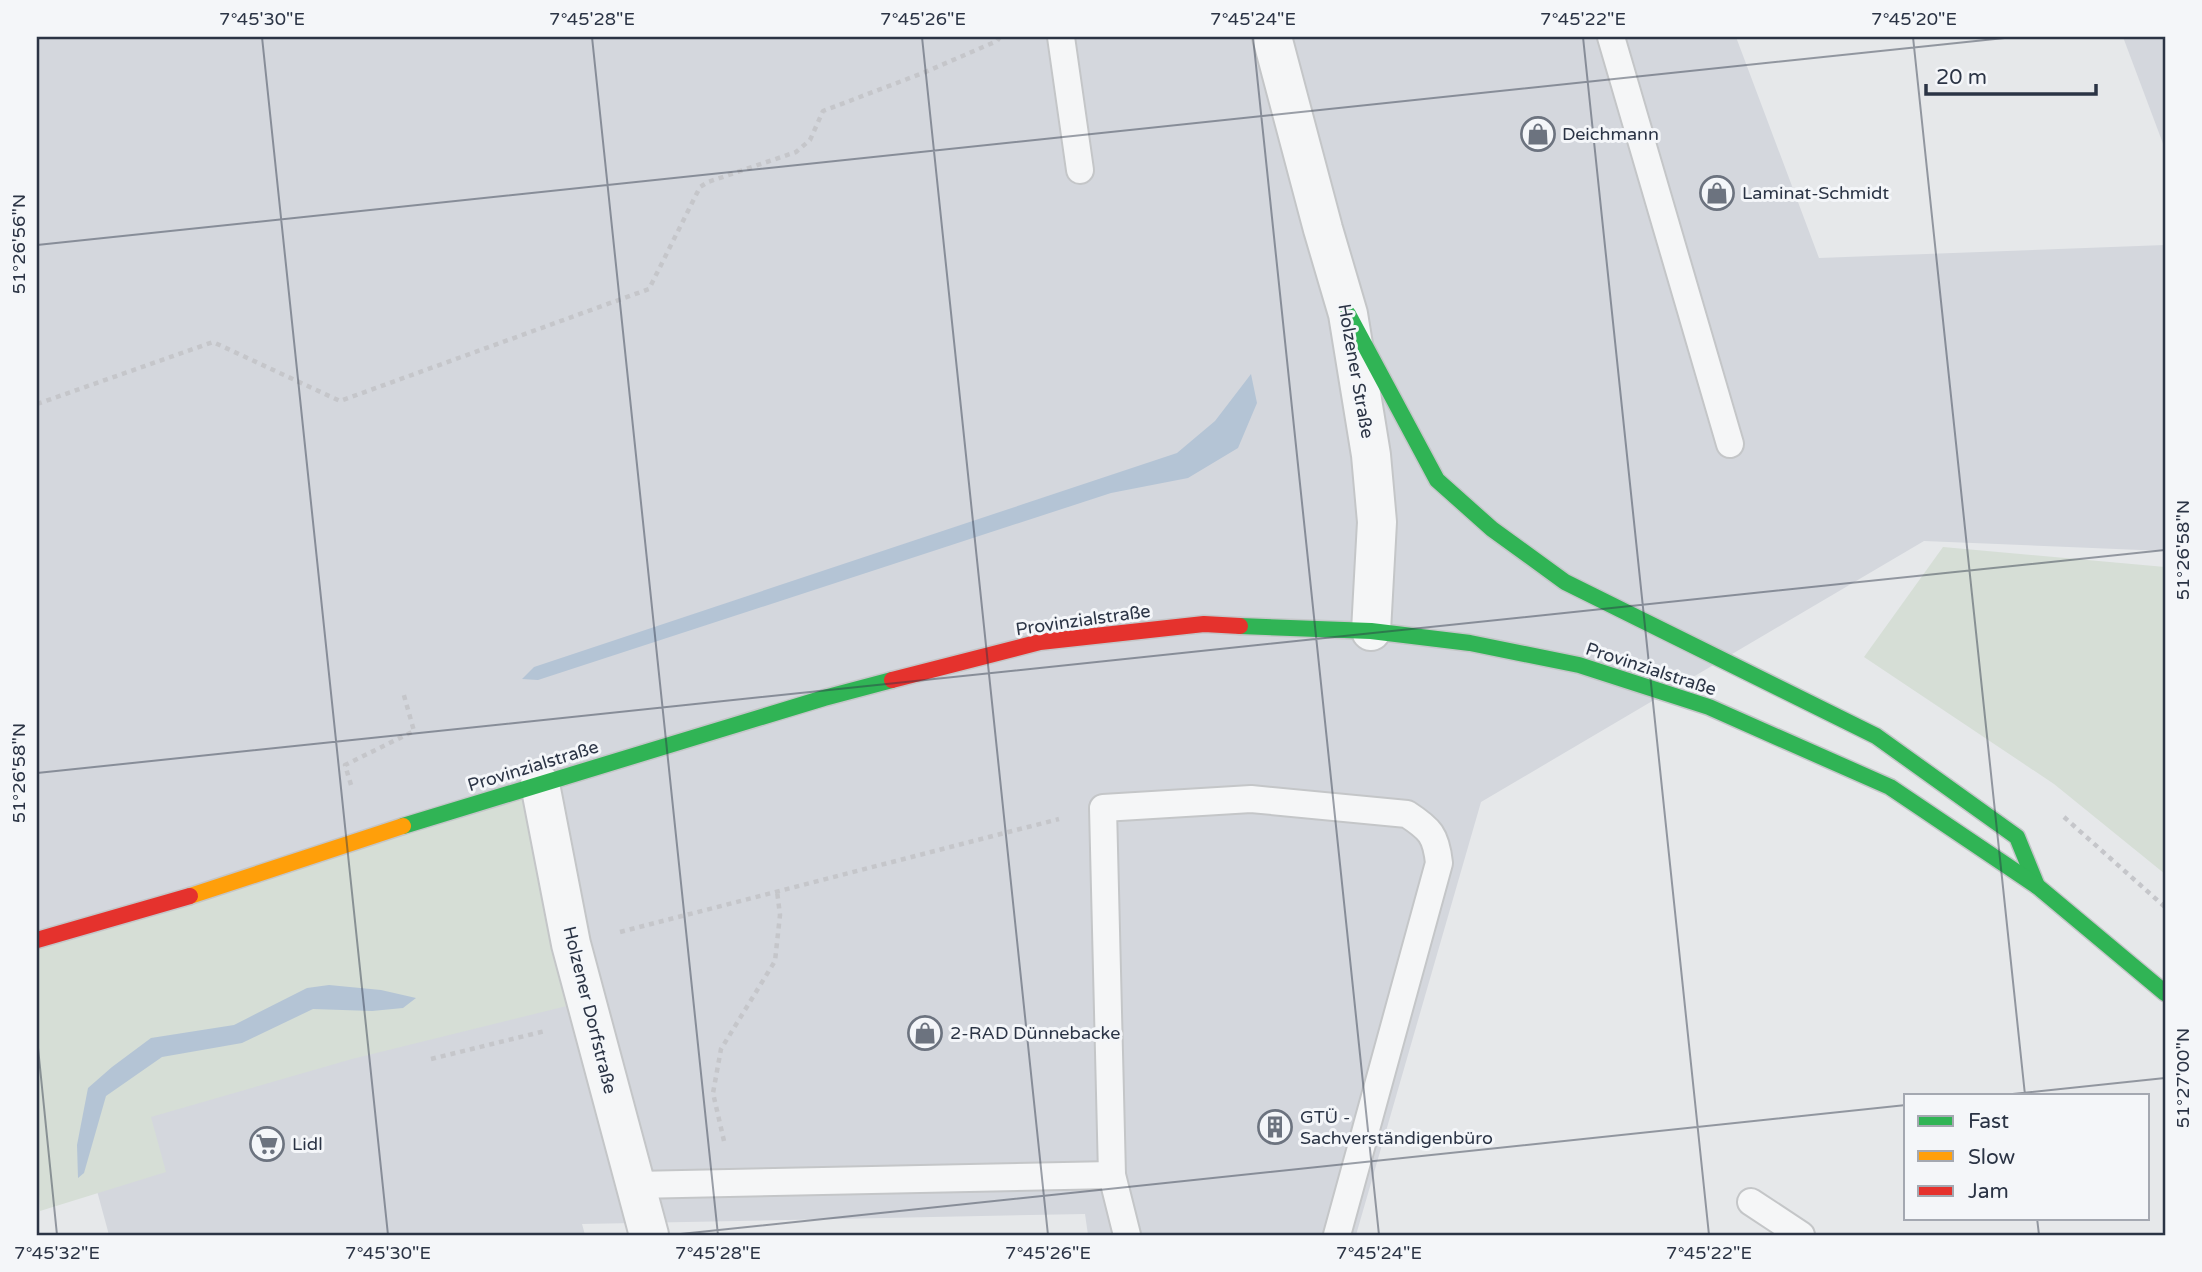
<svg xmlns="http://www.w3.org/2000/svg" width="2202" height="1272" font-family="'Varela Round',sans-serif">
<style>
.built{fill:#d4d7dd}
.green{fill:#d6ded6}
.water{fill:#b4c4d5}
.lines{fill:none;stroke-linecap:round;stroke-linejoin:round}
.lane-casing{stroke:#c4c6c8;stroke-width:30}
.street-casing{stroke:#c4c6c8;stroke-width:42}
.fast-casing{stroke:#c4c6c8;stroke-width:19}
.slow-casing{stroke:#c4c6c8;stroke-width:19}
.jam-casing{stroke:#c4c6c8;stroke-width:19}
.path{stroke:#c5c6ca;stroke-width:4.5;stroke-dasharray:5 5;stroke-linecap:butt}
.lane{stroke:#f5f6f7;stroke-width:26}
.street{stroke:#f5f6f7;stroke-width:38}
.fast{stroke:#30b455;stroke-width:16}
.slow{stroke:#ff9f0a;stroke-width:16}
.jam{stroke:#e5322d;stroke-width:16}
.ticks{fill:none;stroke:#2b3445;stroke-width:2;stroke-opacity:0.45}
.labels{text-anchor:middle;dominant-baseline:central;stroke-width:6;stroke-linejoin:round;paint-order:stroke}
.poi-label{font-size:18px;fill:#2b3445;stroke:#f4f6f9;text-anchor:start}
.street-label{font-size:18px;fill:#2b3445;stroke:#f4f6f9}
.neatline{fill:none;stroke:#2b3445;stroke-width:2.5}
.ticks-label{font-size:18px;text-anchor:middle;fill:#2b3445}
</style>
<rect width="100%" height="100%" fill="#e6e8ea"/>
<g class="built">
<path d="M 37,37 L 1736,37 L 1819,258 L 2165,245 L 2165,551 L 1924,541 L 1481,802 L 1356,1235 L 1088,1235 L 1085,1214 L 582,1224 L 585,1235 L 109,1235 L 37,970 Z"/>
<path d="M 2123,37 L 2165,37 L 2165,149 Z"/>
</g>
<g class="green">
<path d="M 1943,547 L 2165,567 L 2165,874 L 2054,784 L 1864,657 Z"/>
<path d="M 540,784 L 587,1001 L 352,1059 L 151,1117 L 166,1172 L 40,1211 L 37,1161 L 37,940 Z"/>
</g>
<g class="water">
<path d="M 1251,374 L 1257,403 L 1238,448 L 1188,478 L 1111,493 L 538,680 L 522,679 L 534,667 L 1177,453 L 1215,421 Z"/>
<path d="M 329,985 L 381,990 L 416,998 L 403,1008 L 372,1011 L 313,1009 L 242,1043 L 162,1057 L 106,1096 L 84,1173 L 78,1178 L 77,1145 L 88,1088 L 112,1067 L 151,1038 L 234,1025 L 307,988 Z"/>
</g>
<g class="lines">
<g class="lane-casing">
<g id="lane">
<path d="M 1061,37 L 1080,170"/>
<path d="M 1611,37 L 1730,444"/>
<path d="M 635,1185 L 1112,1175"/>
<path d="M 1751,1202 L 1801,1235"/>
<path d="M 1127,1235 L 1112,1175 L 1103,808 L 1251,799 L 1407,814 C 1430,829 1436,835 1439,863 L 1337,1235"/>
</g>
</g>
<g class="street-casing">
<g id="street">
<path d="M 1272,37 L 1323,229 L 1348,314 L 1371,455 L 1377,522 L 1371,631"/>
<path d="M 540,784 L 571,944 L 649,1235"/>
</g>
</g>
<g class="fast-casing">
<g id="fast">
<path d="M 1348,314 L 1437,480 L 1492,529 L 1565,582 L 1876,736 L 2017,837 L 2037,886"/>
<path d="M 1240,626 L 1371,631 L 1470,643 L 1579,665 L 1709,707 L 1890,787 L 2037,886 L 2165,993"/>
<path d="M 403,826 L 824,698 L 892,680"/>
</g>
</g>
<g class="slow-casing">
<path id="slow" d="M 190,896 L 403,826"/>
</g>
<g class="jam-casing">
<g id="jam">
<path d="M 892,680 L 1040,642 L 1204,624 L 1240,626"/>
<path d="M 37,940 L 190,896"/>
</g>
</g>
<g class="path">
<path d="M 37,404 L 213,342 L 340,401 L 649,289 L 700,187 L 708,182 L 796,152 L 810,140 L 823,111 L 923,73 L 997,41 L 1000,37"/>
<path d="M 351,785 L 345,765 L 414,731 L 403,692"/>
<path d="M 2064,817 L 2165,907"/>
<path d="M 620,932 L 1059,819"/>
<path d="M 431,1059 L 545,1031"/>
<path d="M 724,1141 L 713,1093 L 721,1049 L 775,961 L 780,915 L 777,891"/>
</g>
<use href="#lane" class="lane"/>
<use href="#street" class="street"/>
<use href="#fast" class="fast"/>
<use href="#slow" class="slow"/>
<use href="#jam" class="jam"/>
</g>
<path class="ticks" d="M 262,37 L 388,1235M 592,37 L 718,1235M 922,37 L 1048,1235M 1253,37 L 1379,1235M 1583,37 L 1709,1235M 1913,37 L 2025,1095M 37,245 L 2014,37M 37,773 L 2165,550M 37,1038 L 57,1235M 2003,1095 L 2165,1078M 2037,1218 L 2039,1235M 671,1235 L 1906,1105"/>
<defs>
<g id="shop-ring" transform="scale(1.75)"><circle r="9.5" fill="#f4f6f9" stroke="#6c737f" stroke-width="1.5"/><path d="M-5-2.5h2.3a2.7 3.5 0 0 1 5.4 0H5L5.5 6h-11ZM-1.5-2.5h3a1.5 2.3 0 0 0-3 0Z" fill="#6c737f"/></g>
<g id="building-ring" transform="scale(1.75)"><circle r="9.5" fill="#f4f6f9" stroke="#6c737f" stroke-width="1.5"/><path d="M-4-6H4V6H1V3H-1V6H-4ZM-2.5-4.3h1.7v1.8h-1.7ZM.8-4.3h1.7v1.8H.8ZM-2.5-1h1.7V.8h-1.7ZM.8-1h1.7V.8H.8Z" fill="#6c737f"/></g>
<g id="supermarket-ring" transform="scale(1.75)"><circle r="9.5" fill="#f4f6f9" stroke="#6c737f" stroke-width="1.5"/><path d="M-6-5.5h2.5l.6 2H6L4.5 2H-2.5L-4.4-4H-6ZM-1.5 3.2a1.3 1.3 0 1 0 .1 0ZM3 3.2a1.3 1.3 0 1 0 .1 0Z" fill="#6c737f"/></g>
</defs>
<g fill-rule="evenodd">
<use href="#shop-ring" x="1538" y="134"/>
<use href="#shop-ring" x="1717" y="193"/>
<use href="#shop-ring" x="925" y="1033"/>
<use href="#building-ring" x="1275" y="1127"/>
<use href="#supermarket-ring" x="267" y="1144"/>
</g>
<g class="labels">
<g class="poi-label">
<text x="1562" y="134">Deichmann</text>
<text x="1742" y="193">Laminat-Schmidt</text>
<text x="950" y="1033">2-RAD Dünnebacke</text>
<text x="1300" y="1117">GTÜ -<tspan x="1300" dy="21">Sachverständigenbüro</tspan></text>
<text x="292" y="1144">Lidl</text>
</g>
<g class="street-label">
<text transform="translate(1356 371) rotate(80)">Holzener Straße</text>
<text transform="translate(1083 620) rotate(-8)">Provinzialstraße</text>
<text transform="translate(1651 669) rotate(18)">Provinzialstraße</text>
<text transform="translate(533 766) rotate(-17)">Provinzialstraße</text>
<text transform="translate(590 1010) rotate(76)">Holzener Dorfstraße</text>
</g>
</g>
<rect width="2202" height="1272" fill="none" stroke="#f4f6f9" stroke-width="77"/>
<rect x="1904" y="1094" width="245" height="126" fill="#f4f6f9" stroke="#a4a8b1" stroke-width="2"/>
<rect x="1918" y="1116" width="35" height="10" fill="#30b455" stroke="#a4a8b1" stroke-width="2"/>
<text x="1968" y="1128" font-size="21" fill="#2b3445">Fast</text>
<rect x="1918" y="1151" width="35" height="10" fill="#ff9f0a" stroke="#a4a8b1" stroke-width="2"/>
<text x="1968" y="1164" font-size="21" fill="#2b3445">Slow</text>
<rect x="1918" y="1186" width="35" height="10" fill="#e5322d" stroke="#a4a8b1" stroke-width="2"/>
<text x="1968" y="1198" font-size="21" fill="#2b3445">Jam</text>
<path d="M1926 84v10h170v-10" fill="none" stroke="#2b3445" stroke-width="3.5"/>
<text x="1936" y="84" font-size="21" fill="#2b3445" stroke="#f4f6f9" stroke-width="5" paint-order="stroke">20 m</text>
<rect x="38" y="38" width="2126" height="1196" class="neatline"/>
<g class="ticks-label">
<text x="262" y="25">7°45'30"E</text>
<text x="592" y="25">7°45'28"E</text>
<text x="923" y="25">7°45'26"E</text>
<text x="1253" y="25">7°45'24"E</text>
<text x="1583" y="25">7°45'22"E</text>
<text x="1914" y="25">7°45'20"E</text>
<text transform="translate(19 244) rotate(-90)" y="6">51°26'56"N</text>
<text transform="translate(2183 550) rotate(-90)" y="6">51°26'58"N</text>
<text transform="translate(19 773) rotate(-90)" y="6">51°26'58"N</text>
<text transform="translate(2183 1078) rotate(-90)" y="6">51°27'00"N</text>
<text x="57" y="1259">7°45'32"E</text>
<text x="388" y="1259">7°45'30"E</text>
<text x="718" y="1259">7°45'28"E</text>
<text x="1048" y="1259">7°45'26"E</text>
<text x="1379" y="1259">7°45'24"E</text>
<text x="1709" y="1259">7°45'22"E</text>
</g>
</svg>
